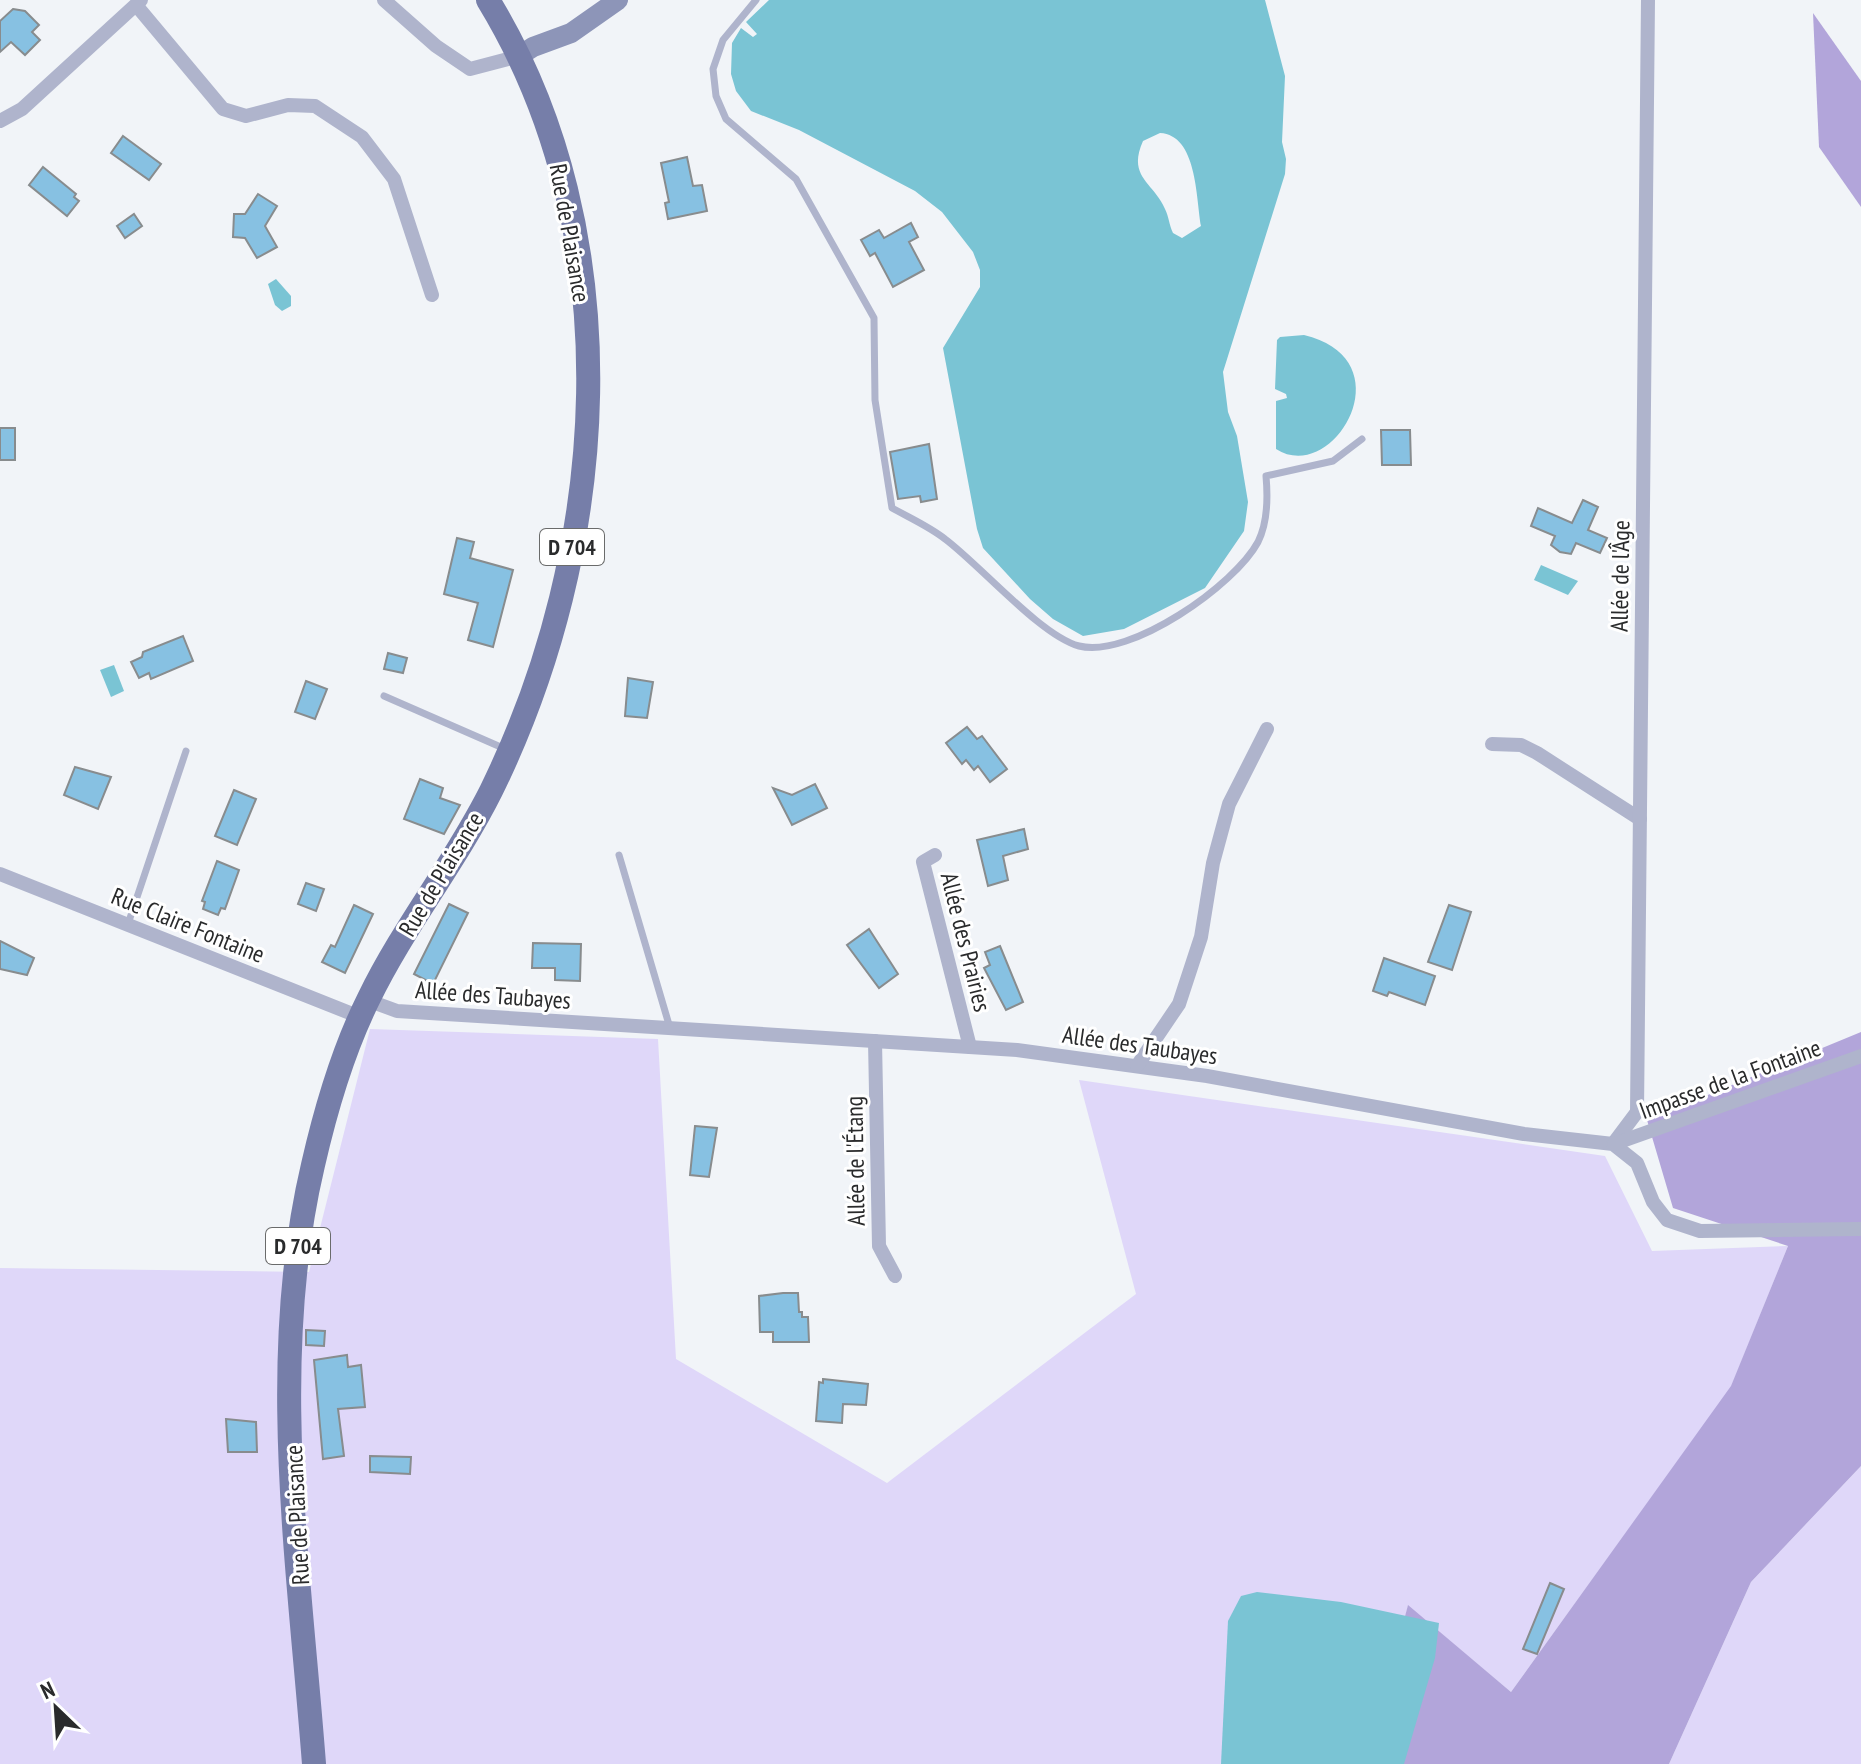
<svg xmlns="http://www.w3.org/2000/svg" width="1861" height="1764" font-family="'PT Sans Narrow',sans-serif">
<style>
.green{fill:#dfd7f9}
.forest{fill:#b2a5da}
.water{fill:#7ac4d4;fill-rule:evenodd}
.building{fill:#87c1e2;stroke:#888c8e;stroke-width:2}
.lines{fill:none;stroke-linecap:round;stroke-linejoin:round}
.lane{stroke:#afb4cc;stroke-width:7}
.street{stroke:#afb4cc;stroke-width:14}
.secondary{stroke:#8d95b8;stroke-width:20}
.primary{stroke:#767ea9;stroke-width:24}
.labels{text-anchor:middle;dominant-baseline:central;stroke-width:6;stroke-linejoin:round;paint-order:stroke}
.shield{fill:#fff;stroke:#6a6b6b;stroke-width:2}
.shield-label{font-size:22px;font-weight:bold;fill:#2a2b2c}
.street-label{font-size:24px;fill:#2a2b2c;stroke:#fff}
</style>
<rect width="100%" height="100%" fill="#f1f4f8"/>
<g class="green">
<path d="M 370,1029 L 658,1039 L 676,1359 L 887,1483 L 1136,1294 L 1079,1080 L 1605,1156 L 1652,1251 L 1788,1246 L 1731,1387 L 1511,1692 L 1408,1606 L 1366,1764 L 0,1764 L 0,1268 L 309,1272 Z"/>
<path d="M 1861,1466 L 1861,1764 L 1669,1764 L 1751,1582 Z"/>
</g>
<g class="forest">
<path d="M 1813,13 L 1861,81 L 1861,207 L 1819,147 Z"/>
<path d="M 1861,1032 L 1861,1466 L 1751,1582 L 1669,1764 L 1366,1764 L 1408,1605 L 1511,1692 L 1731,1386 L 1788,1246 L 1673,1208 L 1647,1120 Z"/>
</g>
<g class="water">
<path d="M 769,0 L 1265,0 L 1285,76 L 1282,142 L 1286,159 L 1285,174 L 1223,372 L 1228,412 L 1237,436 L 1248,502 L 1244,531 L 1205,588 L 1124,629 L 1083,636 L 1053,619 L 1030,599 L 983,548 L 977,529 L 943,348 L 980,287 L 980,270 L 973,252 L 942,212 L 915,191 L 799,130 L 751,111 L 736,91 L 731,74 L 732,43 L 741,28 L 753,37 L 757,34 L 746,22 ZM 1160,133 C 1197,135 1196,197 1201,226 L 1182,238 L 1173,233 C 1169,225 1169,217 1165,209 C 1153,182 1127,177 1143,141 Z"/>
<path d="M 276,279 L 291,296 L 291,306 L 282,311 L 275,305 L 268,284 Z"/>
<path d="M 1304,335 C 1408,360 1333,486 1276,449 L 1276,401 L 1287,398 L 1286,394 L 1275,389 L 1277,340 L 1280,337 Z"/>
<path d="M 1541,565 L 1578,581 L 1568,595 L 1534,580 Z"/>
<path d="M 114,665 L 124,691 L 111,697 L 100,670 Z"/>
<path d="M 1257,1592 L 1341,1602 L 1439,1623 L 1435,1658 L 1404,1764 L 1221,1764 L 1228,1621 L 1241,1596 Z"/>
</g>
<g class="building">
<path d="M 13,9 L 25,11 L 39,25 L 32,32 L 40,40 L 25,55 L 11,42 L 0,52 L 0,21 Z"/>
<path d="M 123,136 L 161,164 L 149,180 L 111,153 Z"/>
<path d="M 687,157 L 693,186 L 702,185 L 707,211 L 668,219 L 665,203 L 669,202 L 661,163 Z"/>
<path d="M 43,167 L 76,194 L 74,197 L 79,201 L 67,216 L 29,185 Z"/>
<path d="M 258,194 L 277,206 L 265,226 L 277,247 L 257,258 L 245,238 L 233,237 L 234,214 L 245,214 Z"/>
<path d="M 134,214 L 142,226 L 125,238 L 117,226 Z"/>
<path d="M 911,223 L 918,237 L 909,242 L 924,270 L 893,287 L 875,253 L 870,256 L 861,240 L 879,230 L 884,238 Z"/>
<rect x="0" y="428" width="15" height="32"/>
<path d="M 1381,430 L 1410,430 L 1411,465 L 1382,465 Z"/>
<path d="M 929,444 L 937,499 L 921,502 L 920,496 L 898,499 L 890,452 Z"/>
<path d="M 1583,500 L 1598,507 L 1588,530 L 1607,538 L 1600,553 L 1576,543 L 1571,554 L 1560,552 L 1551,545 L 1555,536 L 1531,526 L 1538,508 L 1572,523 Z"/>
<path d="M 457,538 L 474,542 L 470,558 L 513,570 L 493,647 L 468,640 L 478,603 L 444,594 Z"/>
<path d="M 183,636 L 193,661 L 151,679 L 149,673 L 139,678 L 131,662 L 142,657 L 143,652 Z"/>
<path d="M 388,653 L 407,658 L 403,673 L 384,669 Z"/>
<path d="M 628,678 L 653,682 L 647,718 L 625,716 Z"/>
<path d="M 306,681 L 327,689 L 315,719 L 295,712 Z"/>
<path d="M 967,727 L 977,739 L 982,736 L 1007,769 L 990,782 L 978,766 L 974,770 L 966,760 L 962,764 L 946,743 Z"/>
<path d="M 75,767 L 111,777 L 98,809 L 64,795 Z"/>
<path d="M 420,779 L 443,788 L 440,798 L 460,805 L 444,834 L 404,819 Z"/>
<path d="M 815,784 L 827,808 L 792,825 L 773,788 L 792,795 Z"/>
<path d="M 234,790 L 256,799 L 237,845 L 215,836 Z"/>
<path d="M 1024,829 L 1028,849 L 1003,856 L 1008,880 L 988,886 L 977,840 Z"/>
<path d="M 217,861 L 239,870 L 225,909 L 221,908 L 218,915 L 203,909 L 205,902 L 202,901 Z"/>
<path d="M 306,883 L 324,889 L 316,911 L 298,904 Z"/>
<path d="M 449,904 L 468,913 L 433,984 L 414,974 Z"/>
<path d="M 354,905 L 373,914 L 345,973 L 322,962 L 331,945 L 335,947 Z"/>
<path d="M 1449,905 L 1471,912 L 1452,970 L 1428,962 Z"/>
<path d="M 869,929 L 898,974 L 879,988 L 847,945 Z"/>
<path d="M 0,941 L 34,958 L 27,975 L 0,969 Z"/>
<path d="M 533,943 L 581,944 L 580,981 L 555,980 L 555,968 L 532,968 Z"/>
<path d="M 1000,946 L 1023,1002 L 1006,1010 L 984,968 L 990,965 L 985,952 Z"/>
<path d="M 1384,958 L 1435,976 L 1425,1005 L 1389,992 L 1387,996 L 1373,991 Z"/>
<path d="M 695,1126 L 717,1128 L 709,1177 L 690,1175 Z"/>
<path d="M 783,1293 L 798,1293 L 799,1312 L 802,1312 L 802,1317 L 808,1317 L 809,1342 L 773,1342 L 773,1332 L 760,1332 L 759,1296 Z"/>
<path d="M 306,1330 L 325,1331 L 324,1346 L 306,1345 Z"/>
<path d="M 347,1355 L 348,1367 L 361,1365 L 365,1407 L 338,1409 L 344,1456 L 323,1459 L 314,1360 Z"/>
<path d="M 823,1379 L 868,1384 L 866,1405 L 843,1404 L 842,1423 L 816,1421 L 819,1382 L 823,1383 Z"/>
<path d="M 226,1419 L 256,1422 L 257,1452 L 228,1452 Z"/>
<path d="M 370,1456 L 411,1457 L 410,1474 L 370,1472 Z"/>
<path d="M 1550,1583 L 1564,1589 L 1537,1654 L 1523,1649 Z"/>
</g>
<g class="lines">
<g class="lane">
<path d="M 756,0 L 723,40 L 713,69 L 716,96 L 726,119 L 796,179 L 874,318 L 875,400 L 892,508 C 910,518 930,527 945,539 C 980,565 1041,636 1079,646 C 1130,659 1235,585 1258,542 C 1268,522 1268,498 1266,476 L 1333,461 L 1362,439"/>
<path d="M 384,696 L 503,748"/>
<path d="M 619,855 L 670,1028"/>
<path d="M 128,924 L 186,751"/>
</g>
<g class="street">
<path d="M 384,0 L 436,46 L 470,69 L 519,56"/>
<path d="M 136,5 L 223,109 L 246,116 L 288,105 L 315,106 L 362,137 L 394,179 L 432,295"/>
<path d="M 0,121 L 22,109 L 141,0"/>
<path d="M 1492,744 L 1521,745 L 1537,753 L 1640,819"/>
<path d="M 935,855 L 923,862 L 970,1047"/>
<path d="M 0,874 L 360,1017"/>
<path d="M 367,1000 L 397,1011 L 1017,1050 L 1207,1076 L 1524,1134 L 1613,1144 L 1637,1163 L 1653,1202 L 1667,1220 L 1700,1231 L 1861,1229"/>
<path d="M 875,1041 L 879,1246 L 895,1276"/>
<path d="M 1137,1066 L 1179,1004 L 1201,937 L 1213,863 L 1229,804 L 1267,729"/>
<path d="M 1613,1144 L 1637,1112 L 1648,0"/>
<path d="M 1614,1144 L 1861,1056"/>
</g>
<path class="secondary" d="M 519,56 L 533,47 L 571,33 L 618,0"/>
<path class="primary" d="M 314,1764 C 299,1567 267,1359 313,1165 C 326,1108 343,1050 369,998 C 404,926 455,863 491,791 C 610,549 632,236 488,0"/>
</g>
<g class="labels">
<g class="shield">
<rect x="540" y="529" width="64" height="36" rx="6"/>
<rect x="266" y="1228" width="64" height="36" rx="6"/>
</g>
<g class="shield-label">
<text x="572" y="547">D 704</text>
<text x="298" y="1246">D 704</text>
</g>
<g class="street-label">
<text transform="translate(570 233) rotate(80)">Rue de Plaisance</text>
<text transform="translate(1620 576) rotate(-89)">Allée de l'Âge</text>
<text transform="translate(441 874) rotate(-59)">Rue de Plaisance</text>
<text transform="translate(188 925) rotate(22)">Rue Claire Fontaine</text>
<text transform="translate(966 942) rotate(76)">Allée des Prairies</text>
<text transform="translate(493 995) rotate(4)">Allée des Taubayes</text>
<text transform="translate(1140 1045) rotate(8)">Allée des Taubayes</text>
<text transform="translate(1730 1079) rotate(-20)">Impasse de la Fontaine</text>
<text transform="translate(855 1161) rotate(-91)">Allée de l'Étang</text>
<text transform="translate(297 1515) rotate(-93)">Rue de Plaisance</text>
</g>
</g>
<g transform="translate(56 1708) rotate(335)" stroke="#ffffff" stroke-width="6" paint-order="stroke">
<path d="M0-6L14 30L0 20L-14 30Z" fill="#2a2b2c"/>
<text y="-12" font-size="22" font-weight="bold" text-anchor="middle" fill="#2a2b2c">N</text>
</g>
</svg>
